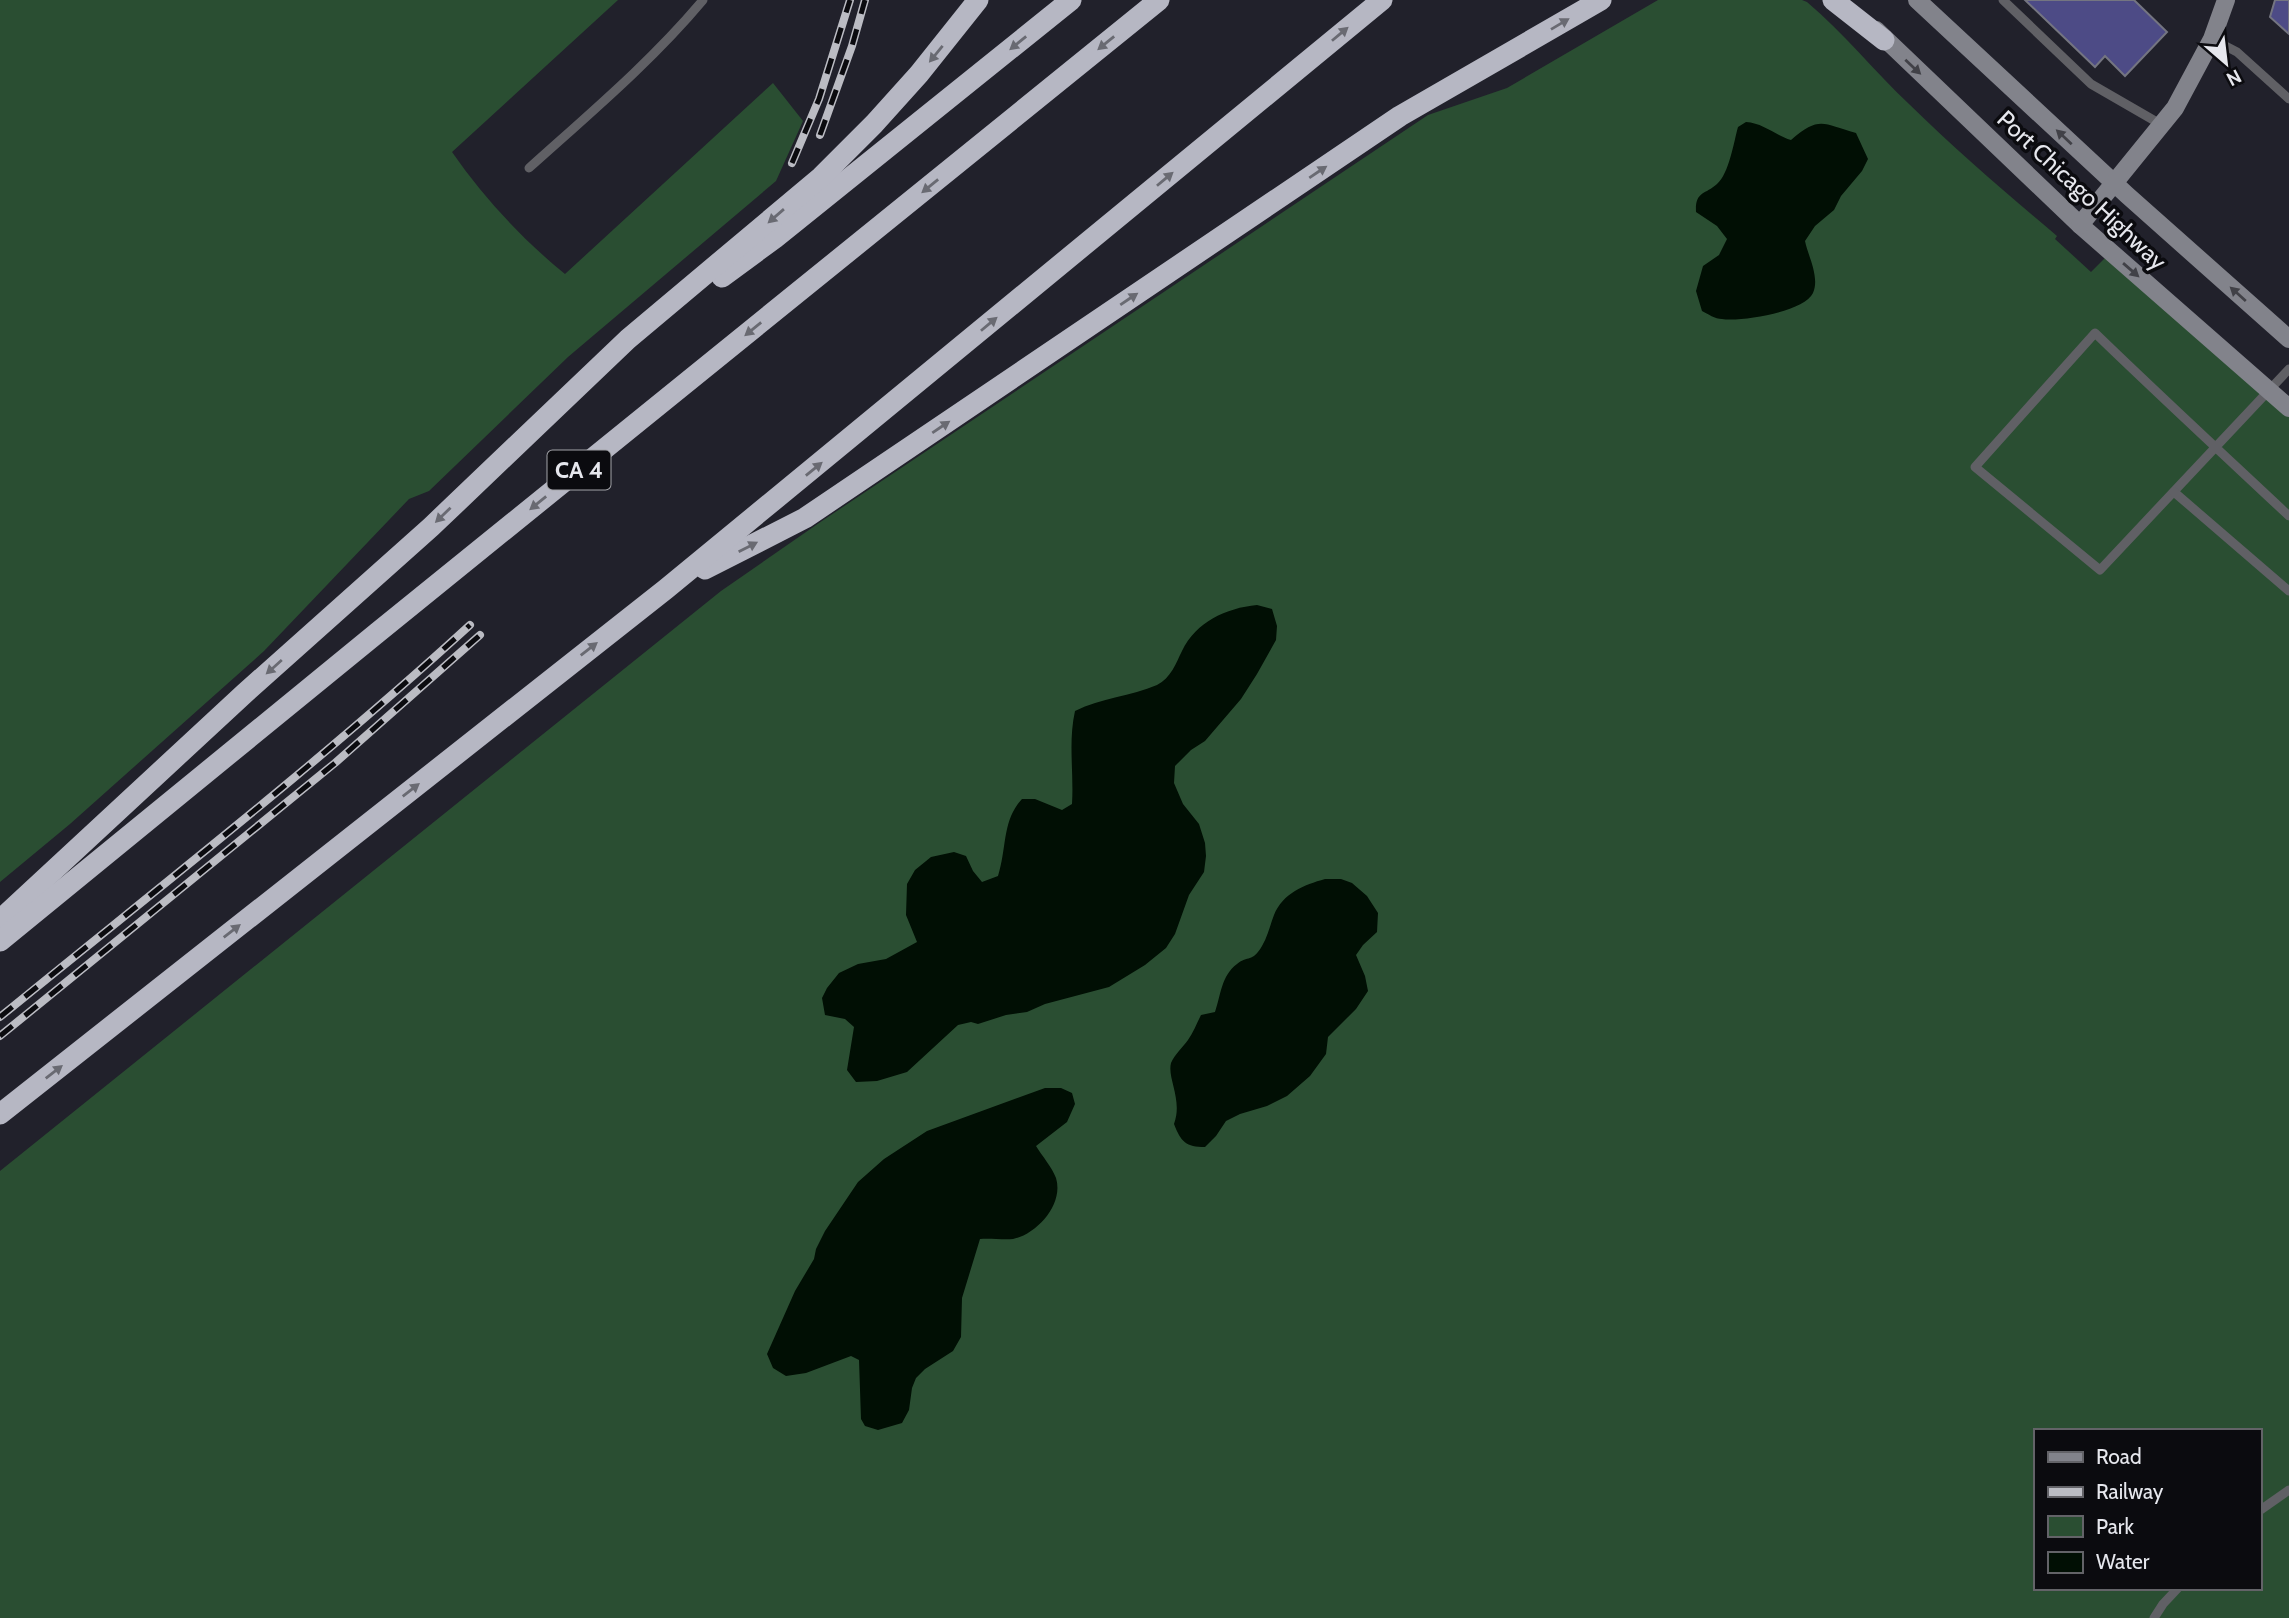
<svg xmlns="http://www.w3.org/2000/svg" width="2289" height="1618" font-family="Cabin,sans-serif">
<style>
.green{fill:#2a4e32;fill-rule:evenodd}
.water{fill:#010f04}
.building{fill:#4d4b86;stroke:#747581;stroke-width:2}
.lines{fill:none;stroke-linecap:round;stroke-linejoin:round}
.lane{stroke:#606065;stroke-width:9}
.secondary{stroke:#82838b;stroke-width:18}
.highway{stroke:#b6b7c3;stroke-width:21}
.rail-casing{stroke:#bbbcc3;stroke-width:8}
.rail{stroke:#0b0b0f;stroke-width:5;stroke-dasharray:16;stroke-linecap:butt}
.oneway{fill:#696a72}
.oneway2{fill:#414147}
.labels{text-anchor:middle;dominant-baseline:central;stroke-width:7;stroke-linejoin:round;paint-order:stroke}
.shield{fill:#0b0b0f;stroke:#a4a5aa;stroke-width:2}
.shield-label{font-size:23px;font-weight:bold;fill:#e6e7ed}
.street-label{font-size:24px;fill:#e6e7ed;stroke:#0b0b0f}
</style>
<rect width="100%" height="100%" fill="#21212b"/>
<g class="green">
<path d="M 0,0 L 618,0 L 452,152 C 484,198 522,239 565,274 L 773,83 L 803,121 L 776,181 L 568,357 L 429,491 L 409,499 L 264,651 L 70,824 L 0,882 Z"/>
<path d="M 1658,0 L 1802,0 L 1807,2 C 1844,33 1874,71 1909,104 C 1956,150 2006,193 2057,236 L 2055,239 L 2091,272 L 2111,252 L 2289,408 L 2289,1618 L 0,1618 L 0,1171 L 721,591 L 819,523 L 1428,115 L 1507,88 ZM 2035,1431 L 2259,1431 L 2259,1588 L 2035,1588 Z"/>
</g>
<g class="water">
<path d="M 1746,122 C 1763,123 1775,135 1791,140 C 1820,115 1823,124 1856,133 L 1868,159 L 1862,171 L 1841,196 L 1834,210 L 1815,226 L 1805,241 C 1808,256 1820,277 1813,293 C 1804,312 1741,322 1722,319 C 1715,319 1708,314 1702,311 L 1696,291 L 1703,266 L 1719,255 L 1727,239 L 1717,226 L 1696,212 C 1695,191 1705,195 1717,184 C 1729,174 1734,141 1738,127 Z"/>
<path d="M 1257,605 L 1272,609 L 1277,626 L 1276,640 L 1257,674 L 1241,699 L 1205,741 L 1191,750 L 1175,766 L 1174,783 L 1183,804 L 1199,824 L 1205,843 L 1206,856 L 1204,872 L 1189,895 L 1175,934 L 1166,948 L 1145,965 L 1109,987 L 1045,1004 L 1027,1012 L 1006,1015 L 978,1024 L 971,1022 L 958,1025 L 907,1072 L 877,1081 L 856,1082 L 847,1070 L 854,1027 L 845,1019 L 825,1015 L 822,998 L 827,988 L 839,973 L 858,964 L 886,959 L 917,942 L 906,915 L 907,884 L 915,870 L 931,857 L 954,852 L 966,856 L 973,871 L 982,882 L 998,876 C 1007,848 1002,820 1022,799 L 1035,799 L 1062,810 L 1072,804 C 1074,773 1068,742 1075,711 C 1101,698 1131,696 1157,685 C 1171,678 1176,663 1182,651 C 1196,622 1226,608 1257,605 Z"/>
<path d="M 1325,879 L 1341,879 L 1352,883 L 1367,896 L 1378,913 L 1377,932 L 1363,945 L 1356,955 L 1365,976 L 1368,991 L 1356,1009 L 1328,1037 L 1326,1054 L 1310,1076 L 1287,1096 L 1267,1106 L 1240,1114 L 1226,1121 L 1216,1136 L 1205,1147 C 1186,1147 1181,1142 1174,1124 C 1183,1100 1167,1078 1171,1063 C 1175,1054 1182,1048 1188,1040 C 1193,1033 1197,1023 1201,1015 L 1215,1012 C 1221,995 1221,976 1237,964 C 1248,955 1252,963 1262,946 C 1268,936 1270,925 1274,915 C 1283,893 1304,885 1325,879 Z"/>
<path d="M 1045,1088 L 1061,1088 L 1072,1093 L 1075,1104 L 1067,1122 L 1036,1146 C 1042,1156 1052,1167 1056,1178 C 1064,1204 1037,1234 1013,1239 C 1003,1240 990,1238 980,1239 L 962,1298 L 961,1337 L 953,1351 L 925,1369 L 916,1378 L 912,1388 L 909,1410 L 902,1423 L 878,1430 L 865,1426 L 861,1419 L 859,1360 L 851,1356 L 806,1373 L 786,1376 L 773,1368 L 767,1354 L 795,1291 L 814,1259 L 816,1249 L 825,1231 L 858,1182 L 884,1159 L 927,1131 Z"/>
</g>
<g class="building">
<path d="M 2025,0 L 2134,0 L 2167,32 L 2125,76 L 2105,56 L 2095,67 Z"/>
<path d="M 2275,0 L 2289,0 L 2289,34 L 2270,17 Z"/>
</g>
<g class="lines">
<g class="lane">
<path d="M 2003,0 L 2091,84 L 2162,125"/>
<path d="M 2212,39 L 2237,52 L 2289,99"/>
<path d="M 529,168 C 589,114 651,62 703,0"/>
<path d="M 2289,369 L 2100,570 L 1975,467 L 2095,333 C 2159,395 2224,455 2289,516"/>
<path d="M 2174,492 L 2289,591"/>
<path d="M 2259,1511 L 2289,1490"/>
<path d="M 2154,1618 L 2163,1604 L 2178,1588"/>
</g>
<g class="secondary">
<path d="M 1917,0 L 2127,195 L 2289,339"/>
<path d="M 1876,30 L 2080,225 L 2289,408"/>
<path d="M 2080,225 L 2175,108 L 2212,39 L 2226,0"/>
</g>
<g class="highway">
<path d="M 1833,0 L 1884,40"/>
<path d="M 722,277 L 775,238 L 1071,0"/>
<path d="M 705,569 L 805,518 L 1400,116 L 1601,0"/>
<path d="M 0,920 L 245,693 L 431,527 L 628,339 L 821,177 L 874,124 L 919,74 L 978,0"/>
<path d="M 0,941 L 377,633 L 1159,0"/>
<path d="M 0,1114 L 666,589 L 1382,0"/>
</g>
<g class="rail-casing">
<g id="rail">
<path d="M 820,135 L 852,46 L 865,0"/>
<path d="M 792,163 L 819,99 L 850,0"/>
<path d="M 0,1017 C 158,888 319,763 470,625"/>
<path d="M 0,1036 L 335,763 L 480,635"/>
</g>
</g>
<use href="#rail" class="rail"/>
</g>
<defs><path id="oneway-solid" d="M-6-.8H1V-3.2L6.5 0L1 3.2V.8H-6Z" transform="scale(1.75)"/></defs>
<g class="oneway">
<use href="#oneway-solid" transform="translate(1560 24) rotate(-31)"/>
<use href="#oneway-solid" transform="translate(1340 34) rotate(-40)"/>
<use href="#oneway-solid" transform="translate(1018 43) rotate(141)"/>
<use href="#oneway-solid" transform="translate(1106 43) rotate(141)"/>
<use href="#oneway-solid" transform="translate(936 54) rotate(129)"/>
<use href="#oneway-solid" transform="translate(1318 172) rotate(-34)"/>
<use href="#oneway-solid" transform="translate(1165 179) rotate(-40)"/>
<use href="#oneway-solid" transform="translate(930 186) rotate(141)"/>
<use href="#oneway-solid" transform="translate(776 216) rotate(139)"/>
<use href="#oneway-solid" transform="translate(1129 299) rotate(-34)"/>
<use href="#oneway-solid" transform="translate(989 324) rotate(-40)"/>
<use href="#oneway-solid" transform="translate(753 329) rotate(141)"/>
<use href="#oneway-solid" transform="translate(941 427) rotate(-34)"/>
<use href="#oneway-solid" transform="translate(814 469) rotate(-39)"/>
<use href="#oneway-solid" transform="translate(538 503) rotate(141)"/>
<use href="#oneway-solid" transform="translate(443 515) rotate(136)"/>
<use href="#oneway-solid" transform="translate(748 547) rotate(-27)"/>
<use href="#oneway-solid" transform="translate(589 649) rotate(-38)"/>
<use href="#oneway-solid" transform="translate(274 667) rotate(138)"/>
<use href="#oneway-solid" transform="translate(411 790) rotate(-38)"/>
<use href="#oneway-solid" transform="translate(232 931) rotate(-38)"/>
<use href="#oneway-solid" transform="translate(54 1072) rotate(-38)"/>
</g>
<g class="oneway2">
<use href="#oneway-solid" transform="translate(1913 67) rotate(43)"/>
<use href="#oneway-solid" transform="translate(2064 137) rotate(-137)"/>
<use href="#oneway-solid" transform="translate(2131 270) rotate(41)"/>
<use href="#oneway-solid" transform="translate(2238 294) rotate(-138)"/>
</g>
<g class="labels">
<rect class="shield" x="547.5" y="450.5" width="63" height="39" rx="5"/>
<g class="shield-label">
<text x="579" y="470">CA 4</text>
</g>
<g class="street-label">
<text transform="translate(2082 190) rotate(43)">Port Chicago Highway</text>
</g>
</g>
<rect x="2034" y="1429" width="228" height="161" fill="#0b0b0f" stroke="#636368" stroke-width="2"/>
<rect x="2048" y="1452" width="35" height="10" fill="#82838b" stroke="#636368" stroke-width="2"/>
<text x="2096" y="1464" font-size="21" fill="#e6e7ed">Road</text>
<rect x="2048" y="1487" width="35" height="10" fill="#bbbcc3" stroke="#636368" stroke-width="2"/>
<text x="2096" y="1499" font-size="21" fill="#e6e7ed">Railway</text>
<rect x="2048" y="1516" width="35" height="21" fill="#2a4e32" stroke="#636368" stroke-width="2"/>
<text x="2096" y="1534" font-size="21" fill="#e6e7ed">Park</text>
<rect x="2048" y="1552" width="35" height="21" fill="#010f04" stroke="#636368" stroke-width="2"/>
<text x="2096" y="1569" font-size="21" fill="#e6e7ed">Water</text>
<g transform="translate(2226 63) rotate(152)" stroke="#0b0b0f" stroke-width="5" paint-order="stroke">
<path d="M0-5L12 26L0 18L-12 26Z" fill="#e6e7ed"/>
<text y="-10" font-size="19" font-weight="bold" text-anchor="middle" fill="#e6e7ed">N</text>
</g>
</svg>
